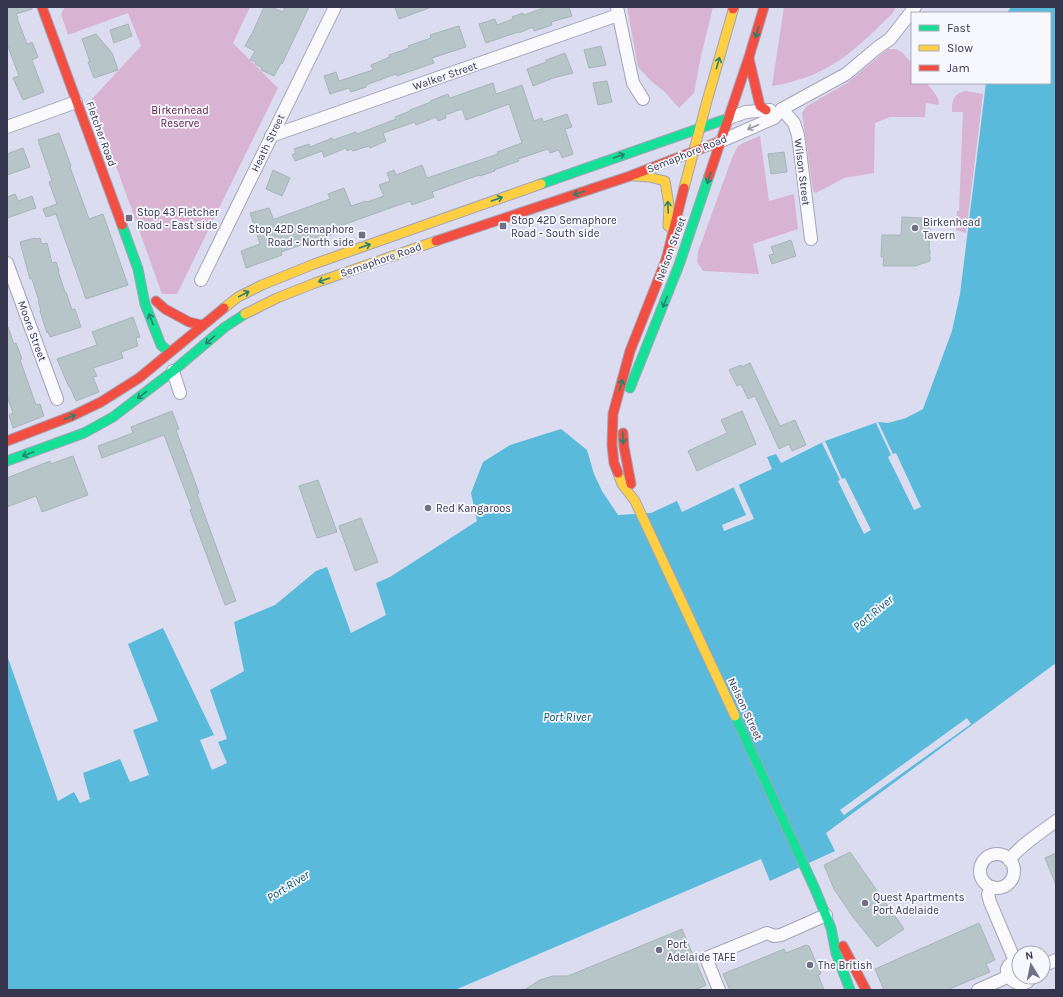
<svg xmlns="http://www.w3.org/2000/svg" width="1063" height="997" font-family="Karla,sans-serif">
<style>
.green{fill:#d9b3d2}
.water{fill:#5abadc}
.pier{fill:#dbdcf0}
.building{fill:#b7c5c8;stroke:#a7b5b8}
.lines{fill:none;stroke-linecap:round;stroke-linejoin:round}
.street-casing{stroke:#a3a3b7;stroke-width:14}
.fast-casing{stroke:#a3a3b7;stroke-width:11}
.slow-casing{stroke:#a3a3b7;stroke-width:11}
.jam-casing{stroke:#a3a3b7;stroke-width:11}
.street{stroke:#fafafd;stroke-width:12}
.fast{stroke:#16e098;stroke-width:9}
.slow{stroke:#ffcf43;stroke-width:9}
.jam{stroke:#f24e42;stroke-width:9}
.oneway{stroke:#27826f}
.oneway2{stroke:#9898a5}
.poi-dot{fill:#6f6f86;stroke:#f7f8fe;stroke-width:1.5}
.labels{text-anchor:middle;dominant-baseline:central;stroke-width:3.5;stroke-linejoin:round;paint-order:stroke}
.street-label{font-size:11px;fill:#35354d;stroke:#f7f8fe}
.park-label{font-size:11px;fill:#571441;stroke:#f7f8fe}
.poi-label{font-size:11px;fill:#35354d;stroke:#f7f8fe;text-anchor:start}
.water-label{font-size:12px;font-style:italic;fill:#085267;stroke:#f7f8fe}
</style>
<rect width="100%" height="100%" fill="#dbdcf0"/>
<g class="green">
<path d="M 65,7 L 250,7 L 233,43 L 278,88 L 177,294 L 162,294 L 92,99 L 141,46 L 128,13 L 68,35 L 61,14 L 64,8 Z"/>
<path d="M 627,7 L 713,7 L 701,56 L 694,93 L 679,108 L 664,91 L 652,82 L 638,67 Z"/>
<path d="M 784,7 L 896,7 L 892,14 C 878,27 864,42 848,54 C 827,71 799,82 772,86 Z"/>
<path d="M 888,49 L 895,49 L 902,52 L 912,64 L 912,83 L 927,83 L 938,98 L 939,105 L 926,103 L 925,117 L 890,117 L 875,123 L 874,173 L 844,178 L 816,193 L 813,191 L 802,113 L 807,106 L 847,83 Z"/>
<path d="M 966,91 L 983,94 L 966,233 L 956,230 L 957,211 L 959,211 L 963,112 L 952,112 C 952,100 953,94 966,91 Z"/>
<path d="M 760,136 L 769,201 L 794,194 L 798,229 L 753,244 L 759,274 L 703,271 L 697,262 L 698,252 L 732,158 L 738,146 L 743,143 Z"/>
</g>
<path class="water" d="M 1011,7 L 1056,7 L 1056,663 L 826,833 L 835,851 L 770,881 L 761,859 L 455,990 L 7,990 L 7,655 L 58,801 L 74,792 L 80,803 L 90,799 L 83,773 L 120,759 L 130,782 L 149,775 L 133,730 L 158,721 L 128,644 L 163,628 L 214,735 L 200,740 L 212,770 L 227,763 L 218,742 L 227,739 L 210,690 L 244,671 L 234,622 L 275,605 L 316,571 L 327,567 L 351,633 L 386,615 L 376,583 L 390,577 L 477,521 L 471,493 L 483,462 L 510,445 L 561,429 L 587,450 L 594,474 L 602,491 L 618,515 L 651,513 L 677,501 L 682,512 L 772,469 L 767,457 L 776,454 L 781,463 L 825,441 L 878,422 L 888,423 L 906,418 L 923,409 L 952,331 L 960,294 L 986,83 L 1050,83 L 1050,13 L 1007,13 Z"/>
<g class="pier">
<path d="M 878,422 L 893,454 L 896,453 L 921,507 L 914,510 L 888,457 L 891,455 L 876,423 Z"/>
<path d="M 825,441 L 842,479 L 845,478 L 871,530 L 864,534 L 838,481 L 840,480 L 822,443 Z"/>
<path d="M 738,483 L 754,519 L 724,531 L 722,525 L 746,515 L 733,486 Z"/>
<path d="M 967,718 L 971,724 L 844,815 L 840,810 Z"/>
</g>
<g class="building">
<path d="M 7,7 L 32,7 L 32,9 L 16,14 L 18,18 L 17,18 L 27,44 L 32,42 L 38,57 L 32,60 L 44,92 L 23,100 L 13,78 L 19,76 L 7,44 Z"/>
<path d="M 264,7 L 271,7 L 283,12 L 285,7 L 309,7 L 282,64 L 281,63 L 274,76 L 261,70 L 262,68 L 255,64 L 256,62 L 250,60 L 255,51 L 245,46 L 251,35 L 251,36 Z"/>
<path d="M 395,7 L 429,7 L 429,8 L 399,19 Z"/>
<path d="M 546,7 L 569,7 L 572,16 L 551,22 L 552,25 L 534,31 L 533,27 L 519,33 L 518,32 L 486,43 L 479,24 L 495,19 L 497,25 L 513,19 L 512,17 L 523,13 L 524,15 Z"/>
<path d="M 128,24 L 132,36 L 114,43 L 110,30 Z"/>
<path d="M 459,26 L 466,47 L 432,58 L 434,63 L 397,76 L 396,74 L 366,85 L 366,87 L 351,92 L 349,88 L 330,94 L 324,76 L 336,72 L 339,81 L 373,70 L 371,65 L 390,57 L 389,55 L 409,48 L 408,46 L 431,38 L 430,35 Z"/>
<path d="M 96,34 L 112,53 L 118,70 L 94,78 L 88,62 L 90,62 L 82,39 Z"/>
<path d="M 601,46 L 606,65 L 589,68 L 584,50 Z"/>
<path d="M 565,53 L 573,73 L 553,78 L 533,86 L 527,69 L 546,62 L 546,60 Z"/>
<path d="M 607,81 L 612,102 L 598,105 L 593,83 Z"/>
<path d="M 493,83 L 496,94 L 522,85 L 534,121 L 542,118 L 543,122 L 567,114 L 572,127 L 565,129 L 573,154 L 562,158 L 559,150 L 550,153 L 548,149 L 518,159 L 519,161 L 494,170 L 495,171 L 480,176 L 479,175 L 432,192 L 434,197 L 412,205 L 410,201 L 337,227 L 338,232 L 281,252 L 282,255 L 246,268 L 241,251 L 260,244 L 250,213 L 269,208 L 273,218 L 272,220 L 330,199 L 328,194 L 344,188 L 351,206 L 366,201 L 367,202 L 384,196 L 379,185 L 390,181 L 387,173 L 394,170 L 396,175 L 422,165 L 427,178 L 498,154 L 497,152 L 522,143 L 509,104 L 466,120 L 462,109 L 445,115 L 446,118 L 438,121 L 436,117 L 416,125 L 415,122 L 383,133 L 386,141 L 370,148 L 369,146 L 353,151 L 351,149 L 347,151 L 346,148 L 324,157 L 322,151 L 295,161 L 292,155 L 296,153 L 294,149 L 309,144 L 310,147 L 332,138 L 333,140 L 356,132 L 357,134 L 396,119 L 395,117 L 410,111 L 410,110 L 431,102 L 430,101 L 448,94 L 450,98 Z"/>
<path d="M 59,133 L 71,166 L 70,167 L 89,219 L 103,214 L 128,285 L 86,299 L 56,214 L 46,217 L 43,209 L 57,204 L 49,182 L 52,181 L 38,140 Z"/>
<path d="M 23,148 L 30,167 L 7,175 L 7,154 Z"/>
<path d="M 784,152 L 787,172 L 771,174 L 768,154 Z"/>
<path d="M 273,170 L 290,178 L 282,196 L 266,189 Z"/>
<path d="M 15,194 L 18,201 L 32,196 L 36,208 L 7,218 L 7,197 Z"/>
<path d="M 902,217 L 922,218 L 921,221 L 930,222 L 929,250 L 930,250 L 930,261 L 915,266 L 883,266 L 884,257 L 881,257 L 882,235 L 901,235 Z"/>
<path d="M 35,238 L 35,239 L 40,238 L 42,244 L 47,243 L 52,263 L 56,262 L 59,271 L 58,271 L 65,292 L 66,292 L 72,310 L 75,309 L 81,327 L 50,337 L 48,332 L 47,333 L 40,311 L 41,311 L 38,301 L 39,301 L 32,279 L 30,279 L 20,242 Z"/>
<path d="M 791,240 L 796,256 L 772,264 L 769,255 L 774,254 L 771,247 Z"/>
<path d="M 133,317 L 140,337 L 136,338 L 138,346 L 121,352 L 123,358 L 93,368 L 97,376 L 93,377 L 99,392 L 76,401 L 70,387 L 69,387 L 57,359 L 97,345 L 92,332 Z"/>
<path d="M 7,327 L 8,327 L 14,344 L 16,343 L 22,359 L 20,360 L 36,405 L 40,404 L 44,416 L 13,428 L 9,415 L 13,413 L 7,396 Z"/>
<path d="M 750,363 L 780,426 L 795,420 L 806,445 L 792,451 L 789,444 L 779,449 L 755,396 L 748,399 L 741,384 L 737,386 L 729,370 L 741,365 L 742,367 Z"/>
<path d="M 172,411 L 179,429 L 176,430 L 199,493 L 197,494 L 236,601 L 225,605 L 190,510 L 192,509 L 164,435 L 102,458 L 98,446 L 133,433 L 131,427 Z"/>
<path d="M 742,411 L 756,444 L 697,471 L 688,451 L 727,433 L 721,420 Z"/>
<path d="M 73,456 L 88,495 L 42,512 L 36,496 L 7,507 L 7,478 L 50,461 L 51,464 Z"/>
<path d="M 318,480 L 337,532 L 317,538 L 299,486 Z"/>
<path d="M 361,518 L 378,562 L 355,571 L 339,526 Z"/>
<path d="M 850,852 L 904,929 L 877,947 L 853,917 L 834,889 L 824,865 Z"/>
<path d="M 1056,853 L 1056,885 L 1045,858 Z"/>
<path d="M 979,923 L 995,960 L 986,964 L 990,972 L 947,990 L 884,990 L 875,969 Z"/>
<path d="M 682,929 L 706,985 L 695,990 L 524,990 L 540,980 L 553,976 L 568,976 Z"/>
<path d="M 806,945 L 809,946 L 821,974 L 818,975 L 824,990 L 730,990 L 723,974 L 784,949 L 786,953 Z"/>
</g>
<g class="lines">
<g class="street-casing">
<g id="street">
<path d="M 617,7 L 633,83 L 643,99"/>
<path d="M 782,109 L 794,123 L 798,135 L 811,239"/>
<path d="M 729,118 L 746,112 L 770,110"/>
<path d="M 7,127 L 76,102"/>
<path d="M 271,136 L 618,15"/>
<path d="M 721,141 L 774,118 L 782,109 L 846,74 L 877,48 L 890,39 L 915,7"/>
<path d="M 7,263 L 57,399"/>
<path d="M 201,280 L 335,7"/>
<path d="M 173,371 L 180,393"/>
<circle cx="997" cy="871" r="17"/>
<path d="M 1009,860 C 1022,844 1040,833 1056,821"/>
<path d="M 992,887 L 988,894 L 990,902 L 1015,961"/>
<path d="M 1019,961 C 990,966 1021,997 1031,977"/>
<path d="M 1043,966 L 1056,960"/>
<path d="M 719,990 L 706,958 L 767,933 L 774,936 L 781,935 L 826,915"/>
<path d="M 978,990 L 1007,977"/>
</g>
</g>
<g class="fast-casing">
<g id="fast">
<path d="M 541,184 L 729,118"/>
<path d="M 122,225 L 138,269 L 145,304 L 161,345 L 169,352"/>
<path d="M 630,388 L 679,265 L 709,176"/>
<path d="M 7,461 L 84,433 L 113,417 L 173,371 L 225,327 L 245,314"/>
<path d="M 735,716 L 815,889 L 831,928 L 836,953 L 850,990"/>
</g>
</g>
<g class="slow-casing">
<g id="slow">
<path d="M 634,176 L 649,177 L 665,181 L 669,205 L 668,226"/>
<path d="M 684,188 L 707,101 L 734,7"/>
<path d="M 224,308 L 238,297 L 262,285 L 314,264 L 541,184"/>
<path d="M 245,314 L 277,298 L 315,283 L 436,241"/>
<path d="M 618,473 L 622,484 L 635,501 L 735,716"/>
</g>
</g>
<g class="jam-casing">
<g id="jam">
<path d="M 42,7 L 122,225"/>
<path d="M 733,9 L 734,7"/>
<path d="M 749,59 L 760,106 L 766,110"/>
<path d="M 709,176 L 749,57 L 764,7"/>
<path d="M 436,241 L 630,176 L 721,141"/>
<path d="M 156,301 L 165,309 L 189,322 L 202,325"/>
<path d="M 623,433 L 624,447 L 631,484"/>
<path d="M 7,441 L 72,416 L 101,402 L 139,378 L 224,308"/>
<path d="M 618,473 L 614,463 L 612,445 L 613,414 L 630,351 L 666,260 L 684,188"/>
<path d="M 843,946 L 866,990"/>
</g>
</g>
<use href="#street" class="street"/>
<use href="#fast" class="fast"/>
<use href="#slow" class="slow"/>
<use href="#jam" class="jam"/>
</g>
<defs><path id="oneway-shaft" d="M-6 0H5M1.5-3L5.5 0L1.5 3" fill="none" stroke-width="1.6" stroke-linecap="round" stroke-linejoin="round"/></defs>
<g class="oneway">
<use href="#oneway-shaft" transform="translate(757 32) rotate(107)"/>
<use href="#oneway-shaft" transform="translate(718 63) rotate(-74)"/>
<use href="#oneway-shaft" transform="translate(619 156) rotate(-19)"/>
<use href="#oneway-shaft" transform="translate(709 178) rotate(108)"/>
<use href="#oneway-shaft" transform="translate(579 193) rotate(162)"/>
<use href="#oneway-shaft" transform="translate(497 199) rotate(-19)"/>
<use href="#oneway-shaft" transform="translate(668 207) rotate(-92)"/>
<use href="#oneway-shaft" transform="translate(365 246) rotate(-19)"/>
<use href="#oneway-shaft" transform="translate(324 280) rotate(161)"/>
<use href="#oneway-shaft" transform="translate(244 294) rotate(-28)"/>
<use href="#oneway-shaft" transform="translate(665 302) rotate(112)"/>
<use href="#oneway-shaft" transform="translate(151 319) rotate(-111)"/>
<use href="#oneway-shaft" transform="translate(210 340) rotate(139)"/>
<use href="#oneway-shaft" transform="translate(621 385) rotate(-75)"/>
<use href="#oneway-shaft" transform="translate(142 395) rotate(143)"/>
<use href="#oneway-shaft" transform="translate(70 417) rotate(-22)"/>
<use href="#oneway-shaft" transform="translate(623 438) rotate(87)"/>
<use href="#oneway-shaft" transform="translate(28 454) rotate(160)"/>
</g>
<use class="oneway2" href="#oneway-shaft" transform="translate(753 127) rotate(157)"/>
<g class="poi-dot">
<rect x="125" y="214" width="8" height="8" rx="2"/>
<rect x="499" y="222" width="8" height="8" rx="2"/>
<circle cx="915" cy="228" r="4"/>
<rect x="358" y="231" width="8" height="8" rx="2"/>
<circle cx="428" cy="508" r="4"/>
<circle cx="865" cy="903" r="4"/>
<circle cx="659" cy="950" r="4"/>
<circle cx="810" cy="965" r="4"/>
</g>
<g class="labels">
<g class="street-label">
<text transform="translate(445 76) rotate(-19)">Walker Street</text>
<text transform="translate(101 134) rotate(70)">Fletcher Road</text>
<text transform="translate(268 143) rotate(-64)">Heath Street</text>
<text transform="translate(687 154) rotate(-22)">Semaphore Road</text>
<text transform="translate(802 172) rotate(83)">Wilson Street</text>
<text transform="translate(671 249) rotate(-70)">Nelson Street</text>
<text transform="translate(381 260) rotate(-19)">Semaphore Road</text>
<text transform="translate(32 331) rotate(70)">Moore Street</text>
<text transform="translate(745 709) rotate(65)">Nelson Street</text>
</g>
<g class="park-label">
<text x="180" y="110">Birkenhead<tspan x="180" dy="13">Reserve</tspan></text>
</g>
<g class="poi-label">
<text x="137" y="212">Stop 43 Fletcher<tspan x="137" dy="13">Road - East side</tspan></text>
<text x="511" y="220">Stop 42D Semaphore<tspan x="511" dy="13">Road - South side</tspan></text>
<text x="923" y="222">Birkenhead<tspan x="923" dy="13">Tavern</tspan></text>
<text x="354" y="229" text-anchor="end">Stop 42D Semaphore<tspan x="354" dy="13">Road - North side</tspan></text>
<text x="436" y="508">Red Kangaroos</text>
<text x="873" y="897">Quest Apartments<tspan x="873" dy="13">Port Adelaide</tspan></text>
<text x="667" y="944">Port<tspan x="667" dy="13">Adelaide TAFE</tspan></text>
<text x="818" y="965">The British</text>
</g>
<g class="water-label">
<text transform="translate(873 613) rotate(-40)">Port River</text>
<text x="567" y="717">Port River</text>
<text transform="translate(288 886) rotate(-32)">Port River</text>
</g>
</g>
<rect width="1063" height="997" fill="none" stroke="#35354d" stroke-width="16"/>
<rect x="911" y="12" width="140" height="72" fill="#f7f8fe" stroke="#a9aab7"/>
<rect x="919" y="25" width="20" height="6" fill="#16e098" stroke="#a9aab7"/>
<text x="947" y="32" font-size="12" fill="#35354d">Fast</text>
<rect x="919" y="45" width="20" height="6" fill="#ffcf43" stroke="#a9aab7"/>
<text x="947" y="52" font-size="12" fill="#35354d">Slow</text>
<rect x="919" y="65" width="20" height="6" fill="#f24e42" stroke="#a9aab7"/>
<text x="947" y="72" font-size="12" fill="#35354d">Jam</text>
<g transform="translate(1031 965) rotate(350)"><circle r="19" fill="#f7f8fe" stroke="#a9aab7"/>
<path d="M0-3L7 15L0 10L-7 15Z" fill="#6f6f86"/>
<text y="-6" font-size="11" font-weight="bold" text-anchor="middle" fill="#35354d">N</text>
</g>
</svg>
